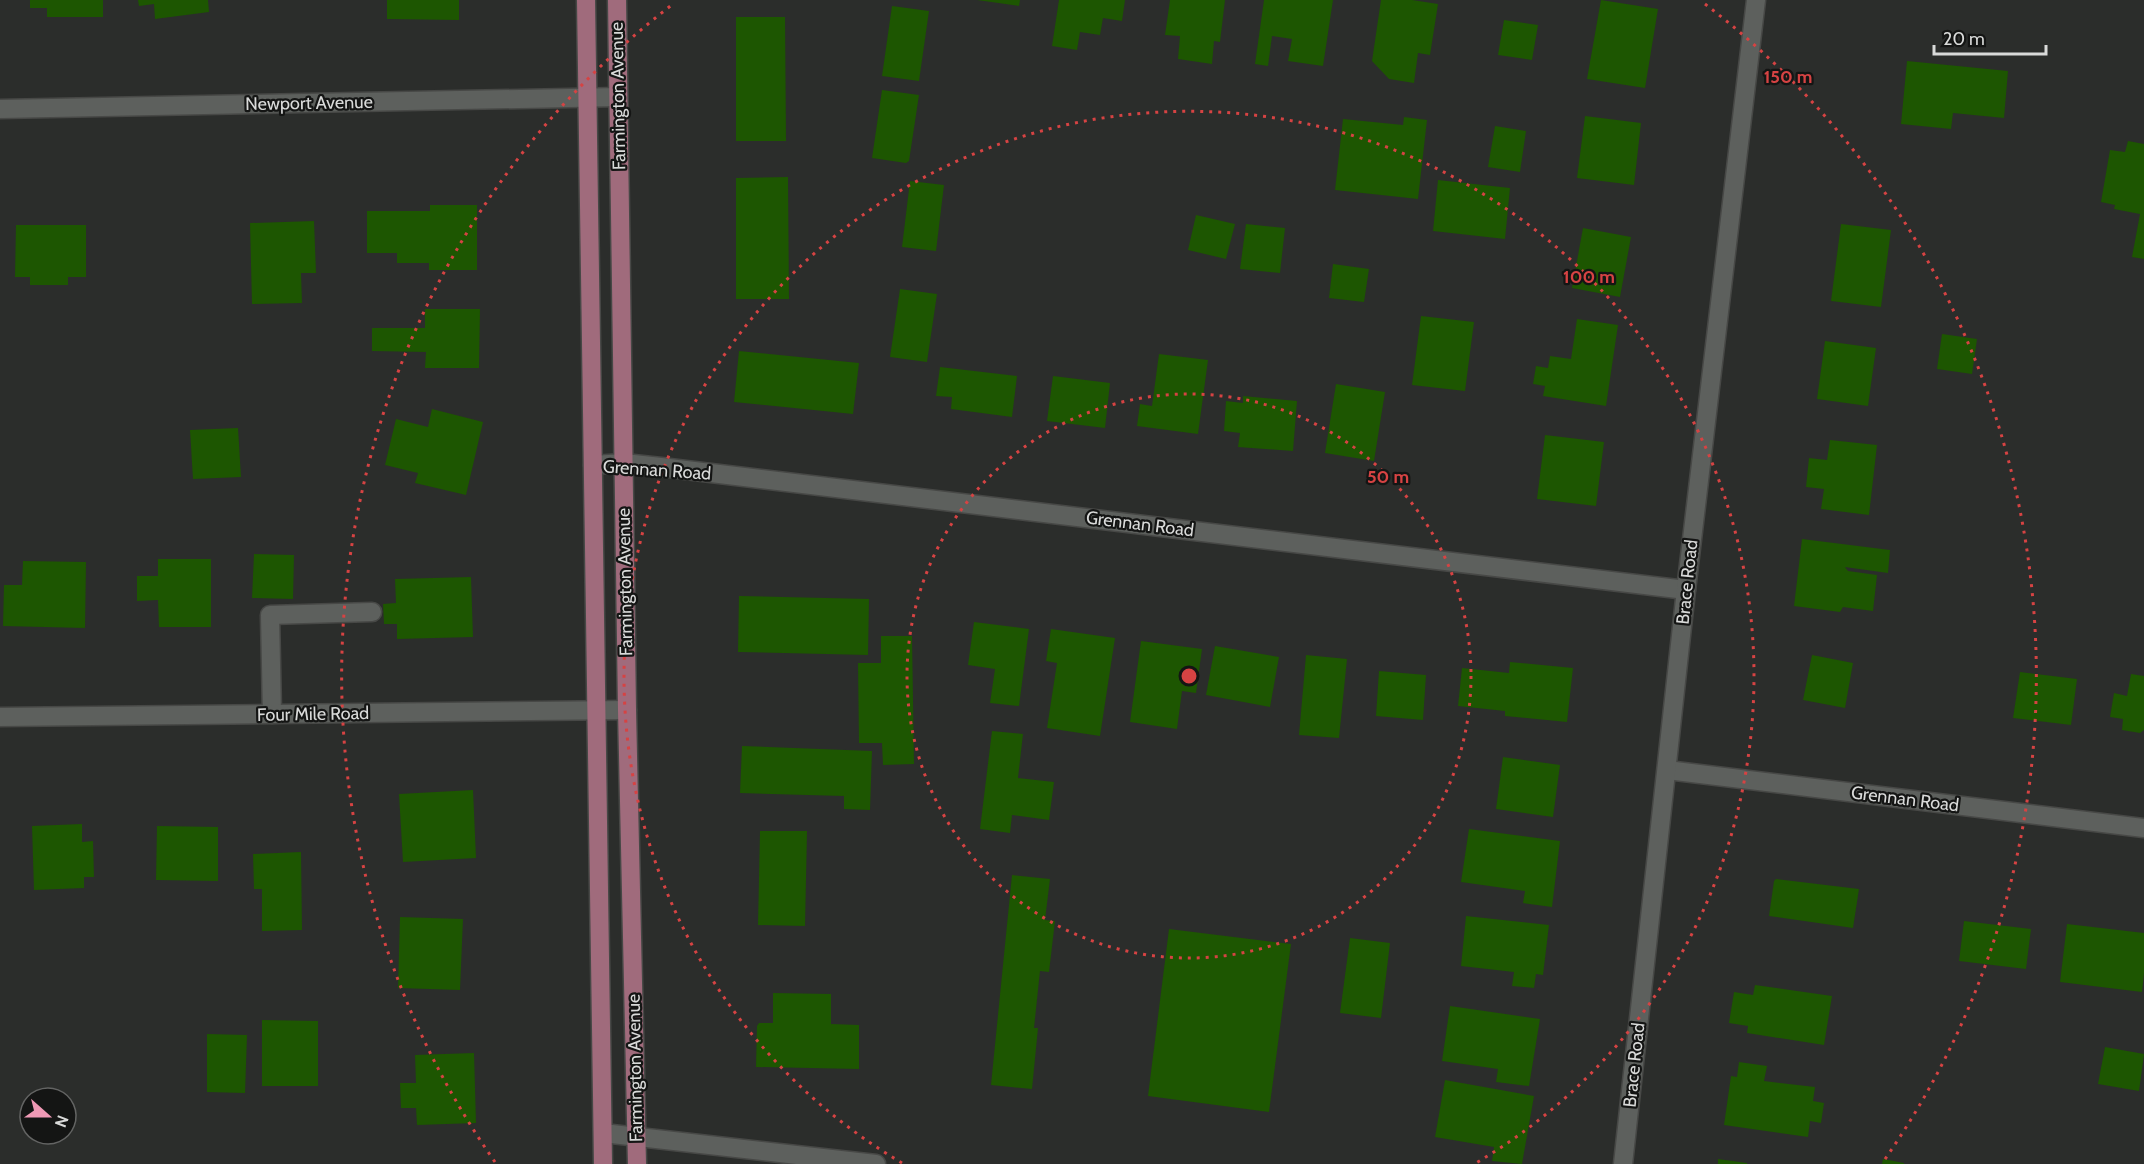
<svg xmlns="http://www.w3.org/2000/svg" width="2144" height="1164" font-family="Cabin,sans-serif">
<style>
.building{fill:#1d5601}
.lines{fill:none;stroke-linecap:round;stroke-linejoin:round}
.minor-casing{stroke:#474846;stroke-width:21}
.major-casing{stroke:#474846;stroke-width:21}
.minor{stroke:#5d605d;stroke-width:18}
.major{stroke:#a06b7c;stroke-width:18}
.ring{fill:none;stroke:#d64343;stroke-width:3;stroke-dasharray:3 6}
.labels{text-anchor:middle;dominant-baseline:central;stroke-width:4.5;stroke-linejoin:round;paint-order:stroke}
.street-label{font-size:18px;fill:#d9dad9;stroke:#141514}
.centre{fill:#d64343;stroke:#141514;stroke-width:3}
.ring-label{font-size:18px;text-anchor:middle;font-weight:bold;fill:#d64343;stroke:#141514;stroke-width:4.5;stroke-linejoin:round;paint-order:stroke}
</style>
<rect width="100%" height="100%" fill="#2b2d2b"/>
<g class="building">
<path d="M 30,0 L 103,0 L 103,17 L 47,17 L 47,8 L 30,8 Z"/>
<path d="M 138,0 L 208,0 L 209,12 L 155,19 L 154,4 L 139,6 Z"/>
<path d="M 387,0 L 459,0 L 459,20 L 387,19 Z"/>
<path d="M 977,0 L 1020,0 L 1019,6 Z"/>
<path d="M 1059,0 L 1125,0 L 1122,21 L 1103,18 L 1100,35 L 1080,32 L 1077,50 L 1052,46 Z"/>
<path d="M 1170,0 L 1225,0 L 1220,42 L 1214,41 L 1212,64 L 1178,59 L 1180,36 L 1165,35 Z"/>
<path d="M 1264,0 L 1333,0 L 1323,66 L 1288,61 L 1292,39 L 1272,36 L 1268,66 L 1255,64 Z"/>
<path d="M 1381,0 L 1412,0 L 1438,4 L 1430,55 L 1418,53 L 1414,83 L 1389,79 L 1372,61 Z"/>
<path d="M 1601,0 L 1658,9 L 1645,88 L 1587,79 Z"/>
<path d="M 892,6 L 929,11 L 919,81 L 882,76 Z"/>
<path d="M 736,17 L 785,17 L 786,141 L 736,141 Z"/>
<path d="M 1504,20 L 1538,25 L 1532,60 L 1498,55 Z"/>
<path d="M 1907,61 L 2008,71 L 2004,118 L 1953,113 L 1951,129 L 1901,124 Z"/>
<path d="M 882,90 L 919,95 L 909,161 L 906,163 L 872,158 Z"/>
<path d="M 1585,116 L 1641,123 L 1634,185 L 1577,178 Z"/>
<path d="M 1404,117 L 1427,120 L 1418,199 L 1335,190 L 1343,119 L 1403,125 Z"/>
<path d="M 1495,126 L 1526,131 L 1520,172 L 1488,167 Z"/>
<path d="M 2128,141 L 2144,144 L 2144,259 L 2132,257 L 2140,214 L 2114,209 L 2115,205 L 2101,202 L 2110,150 L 2125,152 Z"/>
<path d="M 788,177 L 789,299 L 736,299 L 736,178 Z"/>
<path d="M 1438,180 L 1510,188 L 1505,239 L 1433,231 Z"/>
<path d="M 910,181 L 944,185 L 936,251 L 902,247 Z"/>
<path d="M 430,205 L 477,205 L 477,270 L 429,270 L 429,263 L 397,263 L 397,253 L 367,253 L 367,211 L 430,211 Z"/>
<path d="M 1196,215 L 1235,224 L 1226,259 L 1188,250 Z"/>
<path d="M 314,221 L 316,273 L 301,273 L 302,303 L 252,304 L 250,223 Z"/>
<path d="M 1246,224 L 1285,228 L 1280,273 L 1240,269 Z"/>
<path d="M 1841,224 L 1891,230 L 1881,307 L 1831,301 Z"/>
<path d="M 16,225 L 86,225 L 86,277 L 68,277 L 68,285 L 30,285 L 30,277 L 15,277 Z"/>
<path d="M 1583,228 L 1631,237 L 1620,297 L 1572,288 Z"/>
<path d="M 1333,264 L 1369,269 L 1364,302 L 1329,298 Z"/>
<path d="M 900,289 L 937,294 L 927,362 L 890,357 Z"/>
<path d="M 425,309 L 480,309 L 479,368 L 425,368 L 426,352 L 372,351 L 372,328 L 425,328 Z"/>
<path d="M 1421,316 L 1474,322 L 1465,391 L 1412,385 Z"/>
<path d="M 1577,319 L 1618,325 L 1606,406 L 1543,396 L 1545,386 L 1533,384 L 1536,366 L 1548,368 L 1550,356 L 1571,359 Z"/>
<path d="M 1942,334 L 1977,339 L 1972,374 L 1937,369 Z"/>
<path d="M 1825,341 L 1876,348 L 1868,406 L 1817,399 Z"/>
<path d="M 739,351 L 859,363 L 853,414 L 734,402 Z"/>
<path d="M 1159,354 L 1208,360 L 1198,434 L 1137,426 L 1140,404 L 1152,406 Z"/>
<path d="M 940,367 L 1017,376 L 1012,417 L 951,409 L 952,397 L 936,396 Z"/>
<path d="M 1053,376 L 1110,383 L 1105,428 L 1047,421 Z"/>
<path d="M 1336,384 L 1385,392 L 1374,461 L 1325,453 Z"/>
<path d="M 1243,396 L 1297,401 L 1293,451 L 1238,447 L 1240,433 L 1224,431 L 1226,401 L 1243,403 Z"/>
<path d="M 432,409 L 483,422 L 466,495 L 415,483 L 418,473 L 385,465 L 396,419 L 428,427 Z"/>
<path d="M 238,428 L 241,477 L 193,479 L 190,430 Z"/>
<path d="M 1545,435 L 1604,442 L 1596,506 L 1537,499 Z"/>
<path d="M 1830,440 L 1877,445 L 1869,515 L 1821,509 L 1824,489 L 1806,487 L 1809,458 L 1827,460 Z"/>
<path d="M 1802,539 L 1890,550 L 1888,573 L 1845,567 L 1848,571 L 1877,575 L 1873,611 L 1843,607 L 1840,612 L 1794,606 Z"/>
<path d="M 254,554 L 294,555 L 293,599 L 252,598 Z"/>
<path d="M 158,559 L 211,559 L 211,627 L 159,627 L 158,600 L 137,601 L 137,576 L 158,576 Z"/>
<path d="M 23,561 L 86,562 L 85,628 L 3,626 L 4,585 L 22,585 Z"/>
<path d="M 471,577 L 473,637 L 397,639 L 397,624 L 384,624 L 383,604 L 396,603 L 395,579 Z"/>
<path d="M 739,596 L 869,599 L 868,655 L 738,652 Z"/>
<path d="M 974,622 L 1029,629 L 1019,706 L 990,703 L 995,669 L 968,665 Z"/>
<path d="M 1051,629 L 1115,638 L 1100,736 L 1047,728 L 1057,663 L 1046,661 Z"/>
<path d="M 881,636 L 912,636 L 914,764 L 883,765 L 882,743 L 859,743 L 858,663 L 881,663 Z"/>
<path d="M 1141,641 L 1202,649 L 1196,693 L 1182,691 L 1177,729 L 1130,722 Z"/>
<path d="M 1215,646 L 1279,657 L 1270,707 L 1206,695 Z"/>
<path d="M 1306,655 L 1347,659 L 1339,738 L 1299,735 Z"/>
<path d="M 1812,655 L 1853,663 L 1845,708 L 1803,700 Z"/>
<path d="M 1510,662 L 1573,668 L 1567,722 L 1505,716 L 1505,711 L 1458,706 L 1462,668 L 1509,673 Z"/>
<path d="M 1379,671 L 1426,675 L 1423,720 L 1376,716 Z"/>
<path d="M 2020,672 L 2077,679 L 2071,725 L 2013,718 Z"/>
<path d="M 2131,674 L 2144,676 L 2144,730 L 2140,733 L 2122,730 L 2123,719 L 2110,717 L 2114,693 L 2127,696 Z"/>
<path d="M 992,731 L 1023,734 L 1018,778 L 1054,782 L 1049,820 L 1012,815 L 1010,833 L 980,829 Z"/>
<path d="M 742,746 L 872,751 L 870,810 L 844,809 L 844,796 L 740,793 Z"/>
<path d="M 1503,757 L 1560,765 L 1553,817 L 1496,809 Z"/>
<path d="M 473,790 L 476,858 L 403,862 L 399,794 Z"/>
<path d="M 82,824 L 82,842 L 93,841 L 94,877 L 84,877 L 84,888 L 34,890 L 32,826 Z"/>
<path d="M 157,826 L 218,827 L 218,881 L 156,880 Z"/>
<path d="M 1469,829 L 1560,841 L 1552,907 L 1523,903 L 1525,891 L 1461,882 Z"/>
<path d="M 760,831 L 807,831 L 805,926 L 758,925 Z"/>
<path d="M 301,852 L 302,930 L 262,931 L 262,889 L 254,889 L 253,854 Z"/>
<path d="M 1012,875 L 1050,879 L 1045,920 L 1055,921 L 1049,972 L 1040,971 L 1034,1028 L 1038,1028 L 1032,1089 L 991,1085 Z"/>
<path d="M 1776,879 L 1859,889 L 1853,928 L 1769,916 L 1774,881 Z"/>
<path d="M 1466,916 L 1549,925 L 1543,975 L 1536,974 L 1534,988 L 1512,986 L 1514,972 L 1461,966 Z"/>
<path d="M 400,917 L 463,919 L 460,990 L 398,988 Z"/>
<path d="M 1964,921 L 2031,929 L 2026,969 L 1959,961 Z"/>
<path d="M 2067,924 L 2144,933 L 2144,973 L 2142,992 L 2060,982 Z"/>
<path d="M 1169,929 L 1291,944 L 1269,1112 L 1148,1096 Z"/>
<path d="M 1350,938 L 1390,943 L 1381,1018 L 1340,1013 Z"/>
<path d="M 1755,985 L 1832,996 L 1824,1045 L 1747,1033 L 1748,1026 L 1729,1023 L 1734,992 L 1753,995 Z"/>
<path d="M 773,993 L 831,994 L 831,1024 L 859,1025 L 859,1069 L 756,1067 L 757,1026 L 759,1023 L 773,1023 Z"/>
<path d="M 1450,1006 L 1540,1019 L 1529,1086 L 1496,1082 L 1498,1069 L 1442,1061 Z"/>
<path d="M 262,1020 L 318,1021 L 318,1086 L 262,1086 Z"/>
<path d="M 207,1034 L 247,1035 L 245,1093 L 207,1092 Z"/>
<path d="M 2105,1047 L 2144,1054 L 2139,1091 L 2098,1084 Z"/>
<path d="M 474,1053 L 476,1123 L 417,1125 L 416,1108 L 401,1108 L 400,1083 L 416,1083 L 415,1055 Z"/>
<path d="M 1739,1062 L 1767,1066 L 1764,1081 L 1815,1087 L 1813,1101 L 1824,1103 L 1821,1123 L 1810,1121 L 1808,1137 L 1724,1125 L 1731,1076 L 1737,1077 Z"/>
<path d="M 1445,1080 L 1534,1096 L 1522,1164 L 1492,1161 L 1494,1147 L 1435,1137 Z"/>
<path d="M 1718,1159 L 1747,1163 L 1747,1164 L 1718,1164 Z"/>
<path d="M 1883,1159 L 1904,1163 L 1904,1164 L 1882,1164 Z"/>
</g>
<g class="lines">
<g class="minor-casing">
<g id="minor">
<path d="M 0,109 L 618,97"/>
<path d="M 593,465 L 624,463 L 661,467 L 1686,590"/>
<path d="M 272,714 L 270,615 L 372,612"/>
<path d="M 0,717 L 627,710"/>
<path d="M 1667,770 L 2144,828"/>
<path d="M 603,1133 L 876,1164"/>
<path d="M 1623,1164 L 1686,590 L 1756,0"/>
</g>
</g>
<g class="major-casing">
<g id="major">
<path d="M 586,0 L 603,1164"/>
<path d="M 617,0 L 627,710 L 637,1164"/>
</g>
</g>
<use href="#minor" class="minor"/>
<use href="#major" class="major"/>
</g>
<g class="ring">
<circle cx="1189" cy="676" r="282"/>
<path d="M902 1163A565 565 0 1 1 1476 1163"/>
<path d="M495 1162A847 847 0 0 1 673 4M1705 4A847 847 0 0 1 1883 1162"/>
</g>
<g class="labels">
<g class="street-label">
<text transform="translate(618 96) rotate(-91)">Farmington Avenue</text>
<text transform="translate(309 103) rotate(-1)">Newport Avenue</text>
<text transform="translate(657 470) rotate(4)">Grennan Road</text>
<text transform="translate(1140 524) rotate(7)">Grennan Road</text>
<text transform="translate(625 582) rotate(-91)">Farmington Avenue</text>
<text transform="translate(1687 582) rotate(-84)">Brace Road</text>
<text transform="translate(313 714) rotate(-1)">Four Mile Road</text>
<text transform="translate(1905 799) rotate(7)">Grennan Road</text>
<text transform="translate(1634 1065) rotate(-84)">Brace Road</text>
<text transform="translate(635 1068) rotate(-91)">Farmington Avenue</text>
</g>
</g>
<circle cx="1189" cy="676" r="9" class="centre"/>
<g class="ring-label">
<text x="1788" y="83">150 m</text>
<text x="1589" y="283">100 m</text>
<text x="1388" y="483">50 m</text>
</g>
<g transform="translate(48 1116) rotate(111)"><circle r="28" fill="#141514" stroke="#636463" stroke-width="1.5"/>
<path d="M0-4.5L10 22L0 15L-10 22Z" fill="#f09ab6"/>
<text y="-9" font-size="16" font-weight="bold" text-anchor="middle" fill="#d9dad9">N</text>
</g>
<path d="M1934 45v9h112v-9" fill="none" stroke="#d9dad9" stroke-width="3"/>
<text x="1943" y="45" font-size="18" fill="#d9dad9" stroke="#141514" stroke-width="4.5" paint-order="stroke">20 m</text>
</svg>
